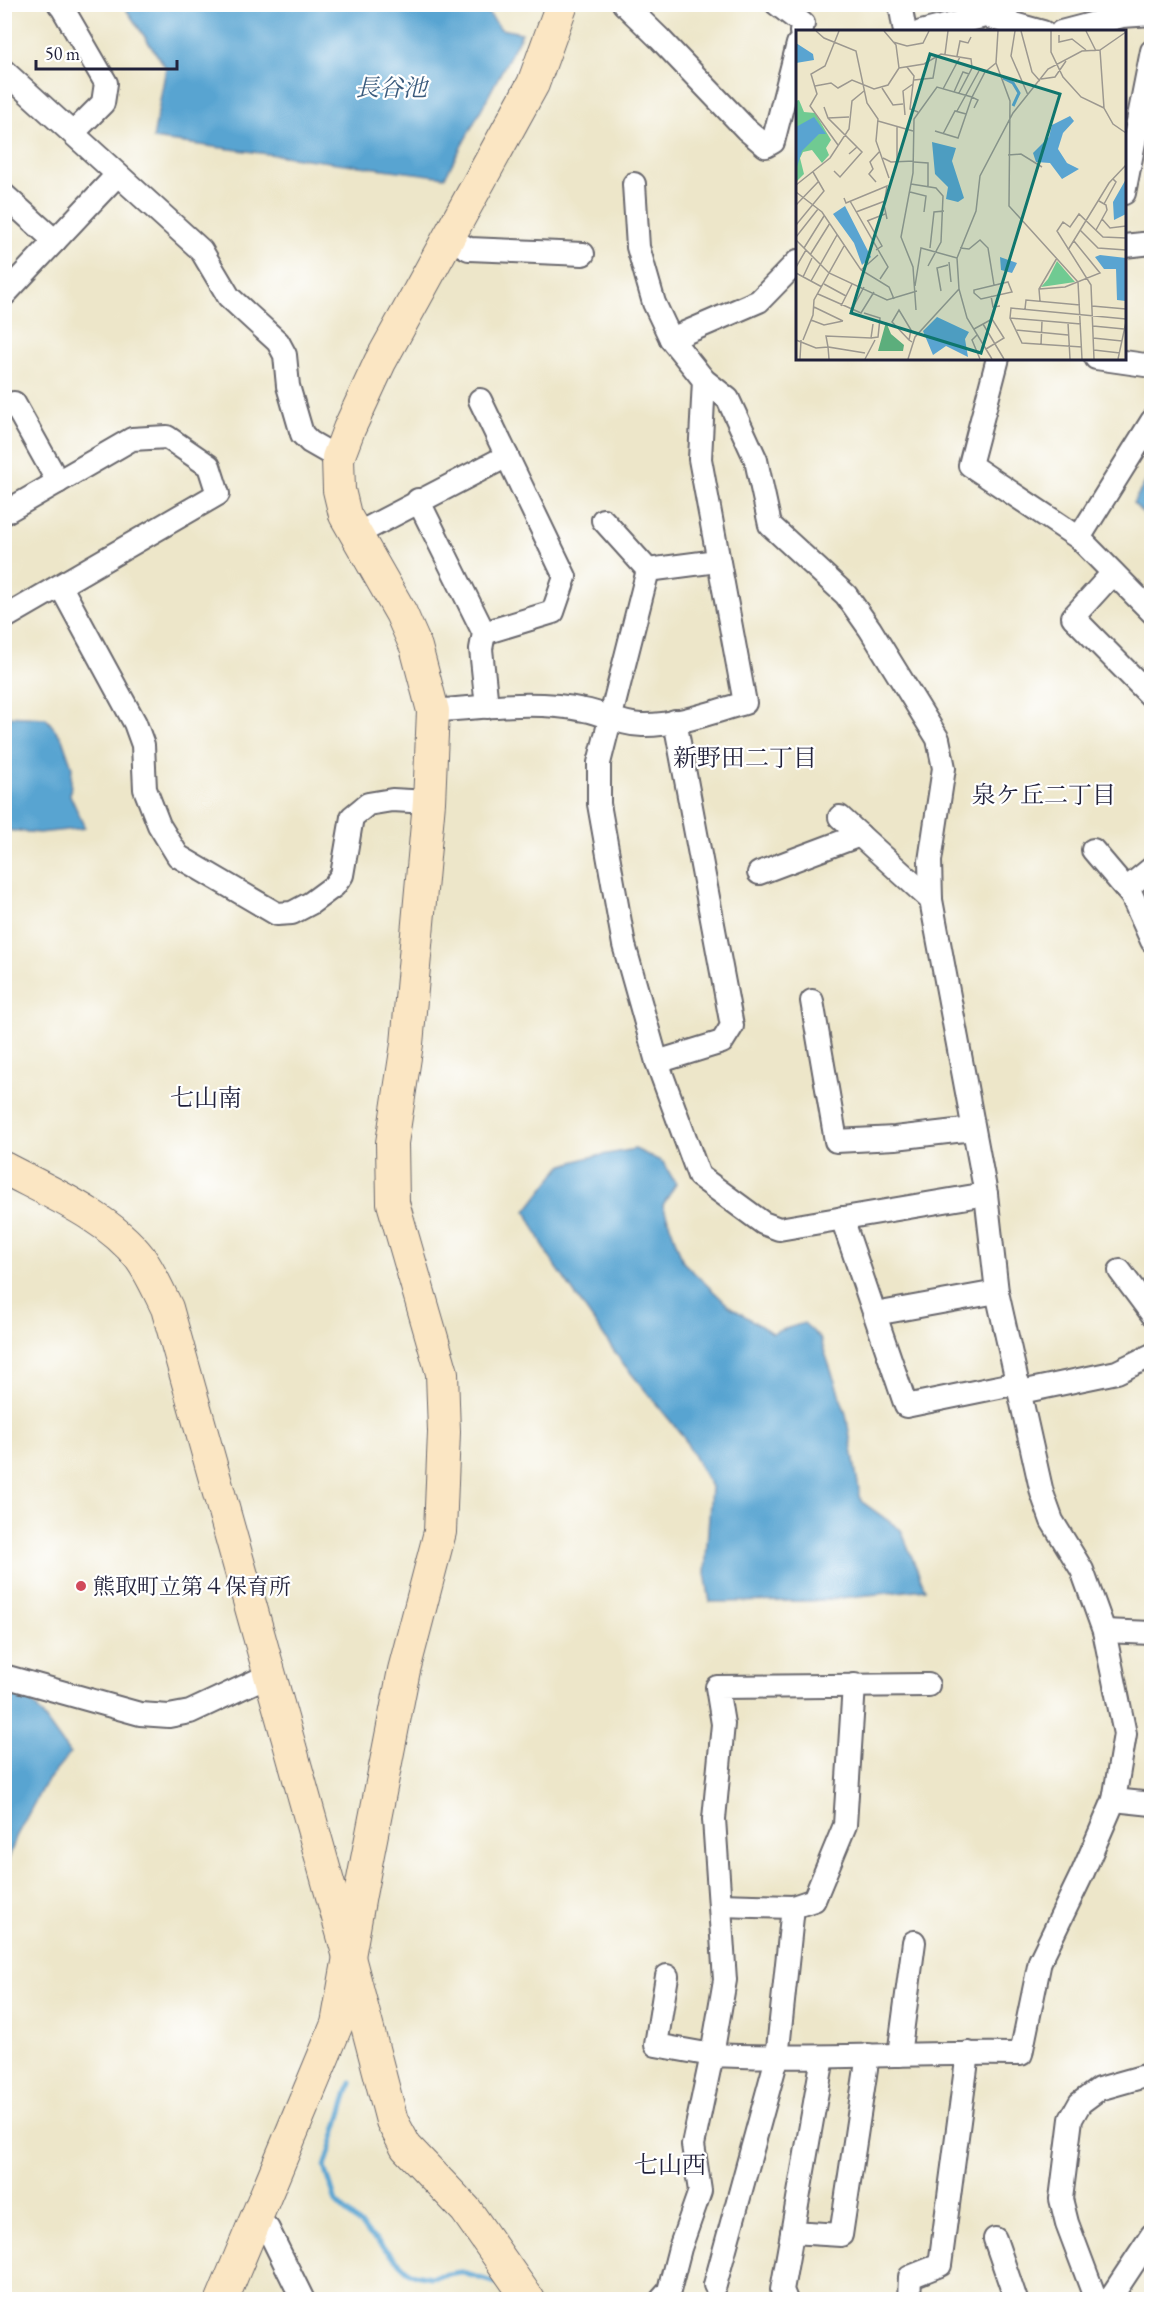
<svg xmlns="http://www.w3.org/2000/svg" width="1156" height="2304" font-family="'EB Garamond','Noto Serif JP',serif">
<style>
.water{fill:#59a4d1;stroke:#3e6386;stroke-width:1.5}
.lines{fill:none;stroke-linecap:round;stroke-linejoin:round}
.stream{stroke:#59a4d1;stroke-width:5}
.street-casing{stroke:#69676d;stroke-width:26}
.secondary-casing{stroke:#69676d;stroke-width:34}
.street{stroke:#fff;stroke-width:22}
.secondary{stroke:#fbe6c3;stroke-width:32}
.poi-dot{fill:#d1495b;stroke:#fff;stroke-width:2}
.labels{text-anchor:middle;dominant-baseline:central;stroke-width:4.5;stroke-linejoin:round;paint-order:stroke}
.poi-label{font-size:22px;fill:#22223b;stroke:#fff;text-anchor:start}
.water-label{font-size:24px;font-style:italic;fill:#3b5c7e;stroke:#fff}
.neighbourhood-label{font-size:24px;fill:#22223b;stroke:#fff}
.inset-river{fill:none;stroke:#59a4d1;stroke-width:3}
.inset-road{fill:none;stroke:#9c9890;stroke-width:1.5}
.view{fill:#0f766e;fill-opacity:0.15;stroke:#0f766e;stroke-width:3}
.inset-edge{fill:none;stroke:#22223b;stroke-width:3}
</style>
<rect width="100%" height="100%" fill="#fff"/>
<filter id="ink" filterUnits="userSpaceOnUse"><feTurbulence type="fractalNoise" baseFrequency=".0167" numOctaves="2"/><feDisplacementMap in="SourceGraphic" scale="12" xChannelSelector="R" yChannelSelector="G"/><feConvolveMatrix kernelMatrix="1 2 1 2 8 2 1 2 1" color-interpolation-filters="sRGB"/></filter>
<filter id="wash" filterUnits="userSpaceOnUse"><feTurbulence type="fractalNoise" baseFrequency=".008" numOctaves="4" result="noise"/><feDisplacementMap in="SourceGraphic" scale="24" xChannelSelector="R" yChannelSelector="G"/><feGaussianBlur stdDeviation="1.35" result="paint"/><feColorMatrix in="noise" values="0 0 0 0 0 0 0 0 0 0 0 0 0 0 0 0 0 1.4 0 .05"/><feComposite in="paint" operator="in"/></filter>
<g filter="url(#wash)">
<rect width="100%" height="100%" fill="#ede6c9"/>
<g class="water">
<path d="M 123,5 L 482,5 L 501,29 L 522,33 L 445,177 L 153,139 L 166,68 Z"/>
<path d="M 1151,473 L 1151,522 L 1133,503 Z"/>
<path d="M 4,716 L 46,718 L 62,738 L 72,767 L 70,795 L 85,828 L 39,833 L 5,830 Z"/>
<path d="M 635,1149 L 663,1162 L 676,1184 L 663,1205 L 683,1262 L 729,1306 L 772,1333 L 804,1323 L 820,1338 L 846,1414 L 861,1501 L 901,1530 L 925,1589 L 811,1601 L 710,1602 L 705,1573 L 711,1487 L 682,1435 L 621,1361 L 548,1255 L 526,1211 L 561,1166 L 586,1158 Z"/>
<path d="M 24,1690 L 70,1754 L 44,1785 L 16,1837 L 5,1870 L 5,1694 Z"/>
</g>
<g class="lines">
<path class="stream" d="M 351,2082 L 325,2167 L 336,2202 L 410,2273 L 430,2277 L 460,2272 L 505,2286"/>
</g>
</g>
<g filter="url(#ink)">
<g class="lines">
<g class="street-casing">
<g id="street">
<path d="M 59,4 L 63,9 L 106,83 L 103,103 L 73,133"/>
<path d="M 624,4 L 660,39 L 746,129 L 766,146 L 773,142 L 798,44"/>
<path d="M 777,4 L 803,24 L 801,32"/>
<path d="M 900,4 L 905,32"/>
<path d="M 921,32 L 985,16 L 1043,32"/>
<path d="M 1061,32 L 1122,16 L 1152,14"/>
<path d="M 4,71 L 201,250 L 229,297 L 278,342 L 285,355 L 288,386 L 302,434 L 310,442 L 338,458"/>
<path d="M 634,184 L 638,247 L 654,303 L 671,339 L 704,380 L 728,399 L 756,460 L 770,525 L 846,595 L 870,629 L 938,739 L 944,768 L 930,861 L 931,900 L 986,1194 L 997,1292 L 1042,1493 L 1052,1521 L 1082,1570 L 1104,1631 L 1125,1734 L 1114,1800 L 1083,1872 L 1040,1961 L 1021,2054 C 918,2052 815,2060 712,2055 L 693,2145 L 700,2191 L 680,2248 L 669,2291 L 661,2300"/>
<path d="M 1124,193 L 1152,51"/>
<path d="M 4,195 L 55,241"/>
<path d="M 447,237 L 469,249 L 583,254"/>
<path d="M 1124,246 L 1152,243"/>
<path d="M 4,295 L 117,175"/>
<path d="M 671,339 L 759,301 L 798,261"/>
<path d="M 998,358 L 970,465 L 1079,538 L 1152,612"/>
<path d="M 1096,358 L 1152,366"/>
<path d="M 480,400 L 565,577 L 553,612 L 484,633"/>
<path d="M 4,408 L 14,403 L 58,482"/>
<path d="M 418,500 L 484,633 L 481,649 L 487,707"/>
<path d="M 4,513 L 132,439 L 167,437 L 209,466 L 218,494 L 4,618"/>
<path d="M 603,520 L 648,570 L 717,561"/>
<path d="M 355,535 L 507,456"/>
<path d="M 1079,538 L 1152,421"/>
<path d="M 648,570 L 599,763 L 599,804 L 624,945 L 657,1062 L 699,1176 L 763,1223 L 779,1229 L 986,1194"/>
<path d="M 1113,573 L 1073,617 L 1152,697"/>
<path d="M 61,587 L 135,723 L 143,745 L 145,789 L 159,825 L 178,856 L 277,914 L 292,913 L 311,903 L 334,886 L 342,875 L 352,817 L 368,804 L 392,800 L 429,802"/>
<path d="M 433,711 C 481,707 537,700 584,710 C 604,713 621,725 642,725 C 676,726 712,712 745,703 L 700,459 L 704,380"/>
<path d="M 840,817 L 931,900"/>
<path d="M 1093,850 L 1132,896 L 1152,941"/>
<path d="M 759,873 L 860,835"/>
<path d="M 1126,889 L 1152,868"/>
<path d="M 812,1001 L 836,1141 L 895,1138 L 973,1129"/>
<path d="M 657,1062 L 722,1042 L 732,1026 L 675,721"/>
<path d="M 842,1218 L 906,1406 L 1018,1383"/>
<path d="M 1120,1271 L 1152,1314"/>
<path d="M 875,1314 L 997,1292"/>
<path d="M 1021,1392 L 1117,1372 L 1152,1355"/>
<path d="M 1104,1631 L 1152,1633"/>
<path d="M 4,1676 L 140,1714 L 169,1716 L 190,1712 L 269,1675"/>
<path d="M 1114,1800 L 1152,1804"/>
<path d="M 720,1905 L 793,1907 L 814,1900 L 845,1825 L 854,1685"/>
<path d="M 667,1976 L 656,2045 L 712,2055 L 725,1980 L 714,1819 L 723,1724 L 717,1687 L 928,1685"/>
<path d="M 899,2055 L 914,1942"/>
<path d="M 257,2217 L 268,2229 L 303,2300"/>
<path d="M 792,2232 L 841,2235 L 868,2055"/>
<path d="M 995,2239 L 1016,2300"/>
<path d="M 715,2285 L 777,2058 L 793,1907"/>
<path d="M 786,2300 L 782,2290 L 823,2057"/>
<path d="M 909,2300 L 910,2277 L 940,2265 L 968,2053"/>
<path d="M 1096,2300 L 1067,2223 L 1061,2199 L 1071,2119 L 1080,2103 L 1099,2089 L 1152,2074"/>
<path d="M 1109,2300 L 1152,2235"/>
</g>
</g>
<g class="secondary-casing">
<g id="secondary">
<path d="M 4,1168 C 49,1192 109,1217 140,1258 C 151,1273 159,1292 167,1308 L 349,1957 L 392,2121 L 406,2147 L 466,2210 L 529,2300"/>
<path d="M 222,2300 L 337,2024 L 360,1895 L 404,1670 L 440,1532 L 444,1432 L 442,1373 L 393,1203 L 392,1143 L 407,1044 L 429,802 L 433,711 L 416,647 L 401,613 L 345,515 L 339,490 L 338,458 L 349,429 L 380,362 L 533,84 L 562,4"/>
</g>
</g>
<use href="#street" class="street"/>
<use href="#secondary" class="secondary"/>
</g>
</g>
<circle class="poi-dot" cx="81" cy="1586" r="6"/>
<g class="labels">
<g class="poi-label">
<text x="93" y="1586">熊取町立第４保育所</text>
</g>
<g class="water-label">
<text x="391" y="87">長谷池</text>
</g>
<g class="neighbourhood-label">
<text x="745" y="757">新野田二丁目</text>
<text x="1044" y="794">泉ケ丘二丁目</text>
<text x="206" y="1097">七山南</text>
<text x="670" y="2164">七山西</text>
</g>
</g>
<g transform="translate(796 30)">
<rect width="330" height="330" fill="#ede6c9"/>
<path d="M 3,70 L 8,82 L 19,83 L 35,110 L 30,118 L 33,125 L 26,133 L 16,120 L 7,122 L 4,128 L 8,144 L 0,152 L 0,71 ZM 261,231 L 279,252 L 245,257 L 252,249 Z" fill="#70ca92"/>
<path d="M 90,292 L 95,304 L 108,315 L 107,321 L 82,321 Z" fill="#5cae7c"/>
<path d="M 0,13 L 17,24 L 18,30 L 0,33 ZM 274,86 L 278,91 L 267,103 L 262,119 L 271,133 L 283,139 L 266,149 L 254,133 L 240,132 L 237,123 L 253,107 L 256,95 ZM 18,87 L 30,104 L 23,104 L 6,121 L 0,140 L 0,97 ZM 136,112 L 160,118 L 156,131 L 168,168 L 162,172 L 150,169 L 152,157 L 139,144 ZM 330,149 L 330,184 L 318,190 L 317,172 ZM 49,176 L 75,227 L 66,235 L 58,213 L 37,184 ZM 304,225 L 330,228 L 330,271 L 321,270 L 320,239 L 308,239 L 299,227 ZM 204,227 L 221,233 L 216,243 L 205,240 ZM 141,287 L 173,302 L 169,309 L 172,327 L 150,316 L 137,325 L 127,301 Z" fill="#59a4d1"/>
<path class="inset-river" d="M 207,48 L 217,53 L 223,63 L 217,76"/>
<path class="inset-road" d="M 20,1 L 28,8 L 60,21 L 71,73 L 82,89 L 80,111 L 93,148M 202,1 L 200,33 L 214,71 L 213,176 L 282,252 L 286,329M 219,1 L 215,26 L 232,65M 225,1 L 236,42 L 244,51M 255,1 L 255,22 L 267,47 L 285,67 L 308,78M 290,1 L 300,21M 263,5 L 263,12 L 276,9 L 290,20M 97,12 L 111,16 L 127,13 L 133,1M 304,20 L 308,78 L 317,94 L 330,103M 149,24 L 152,1M 161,26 L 164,11 L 172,13 L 175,7M 111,37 L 118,46 L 114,79 L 122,82M 103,38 L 128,34 L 145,24 L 175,29 L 176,38 L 163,63M 245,49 L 259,47 L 270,31M 118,50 L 137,48 L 141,25M 19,56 L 35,53 L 42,58 L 56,50 L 78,59 L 92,55 L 103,38 L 100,15 L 88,1M 86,58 L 97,75 L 107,74M 147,59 L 164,27M 158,62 L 167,42 L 173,44M 28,77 L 32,88 L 61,117 L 53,124M 161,81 L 183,41M 109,85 L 107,61 L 117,54M 32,88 L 53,87M 82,91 L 117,101M 101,97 L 101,131M 139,101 L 162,108 L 176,67 L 182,70 L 178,78M 147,104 L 159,81 L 170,84M 42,115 L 14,76 L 21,64 L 15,44 L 29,36 L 43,1M 212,125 L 225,124 L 246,137M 87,128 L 95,132 L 118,131M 118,132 L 132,133 L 132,157M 38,141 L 44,147 L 66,122 L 61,117M 80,152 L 73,144 L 77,139 L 74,132 L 84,121M 115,154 L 140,158 L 147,166 L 145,212 L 132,236M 0,155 L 34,128 L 53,99 L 56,71 L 68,61M 0,162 L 26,182 L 65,240 L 93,257 L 98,269M 114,162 L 130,166 L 128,182M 48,168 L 50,173 L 91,156 L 88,175 L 91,189M 54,171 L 92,237 L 84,249M 308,174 L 320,152 L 317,149M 0,175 L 22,152M 60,182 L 89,171M 306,189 L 314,198 L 330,196M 71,191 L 89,184M 72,191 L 86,216 L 80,220M 0,195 L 28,161 L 17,142M 284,200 L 302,218 L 330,220M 300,200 L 311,180 L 310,175 L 303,171M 0,207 L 22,179M 0,210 L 33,243 L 91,270 L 121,261M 8,218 L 28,186M 134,218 L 138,182 L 148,181M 164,218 L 173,219 L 184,210 L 192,218 L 198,255M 272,220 L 313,153 L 330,135M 14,225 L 34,193M 153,232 L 155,252M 0,237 L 10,220M 65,240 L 82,225M 0,243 L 26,257M 7,247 L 16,228M 15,251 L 41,205M 212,252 L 216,262 L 185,269 L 178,263 L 178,260 ZM 28,254 L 50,266M 119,256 L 125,218 L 161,228M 163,259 L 171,288 L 196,329M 243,259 L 269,257 L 304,243 L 278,211M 145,261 L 141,238 L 152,235M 22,264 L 65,283 L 78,262M 195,266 L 197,277 L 204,276M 244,271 L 243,259 L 261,228M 45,276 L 56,254M 296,276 L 330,279M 18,277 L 47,291M 229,279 L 230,270 L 284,275M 120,280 L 117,237 L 105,207 L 117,143 L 118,89 L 141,57 L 176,67 L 189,42 L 200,33M 55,281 L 68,257M 68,283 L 84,288 L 82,307 L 75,308M 214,288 L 285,294M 15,290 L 28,295 L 47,291M 272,293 L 274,329M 187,294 L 208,329M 297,296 L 328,299M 178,299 L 196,289 L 208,308 L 190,319M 219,300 L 272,305M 181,305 L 176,310 L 184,329M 297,308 L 326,311M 0,310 L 20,318 L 32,317 L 30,306 L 75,308 L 77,294M 7,310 L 17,285 L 18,270 L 48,216M 113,310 L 96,292 L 103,280 L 115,300 L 113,310 L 116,312M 245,315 L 246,291M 286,317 L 226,313 L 214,288 L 215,278 L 330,289M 298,320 L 324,323M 4,329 L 5,310M 33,329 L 32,317 L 69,323M 69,329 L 79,310M 112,329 L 119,307 L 163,259 L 161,228 L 180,181 L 184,146 L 217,83 L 252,39 L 286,21 L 304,20 L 330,2M 298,329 L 295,255 L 261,201 L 267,192 L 274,197 L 283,184 L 307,207 L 330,208M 322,329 L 330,292"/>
<path class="view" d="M 134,24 L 264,64 L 185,323 L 55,283 Z"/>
<rect width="330" height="330" class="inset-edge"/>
</g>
<rect width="1156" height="2304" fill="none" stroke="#fff" stroke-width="24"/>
<path d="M36 60v9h141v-9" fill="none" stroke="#22223b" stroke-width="3"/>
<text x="45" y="60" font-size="18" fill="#22223b" stroke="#ffffff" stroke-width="4.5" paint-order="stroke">50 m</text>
</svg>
